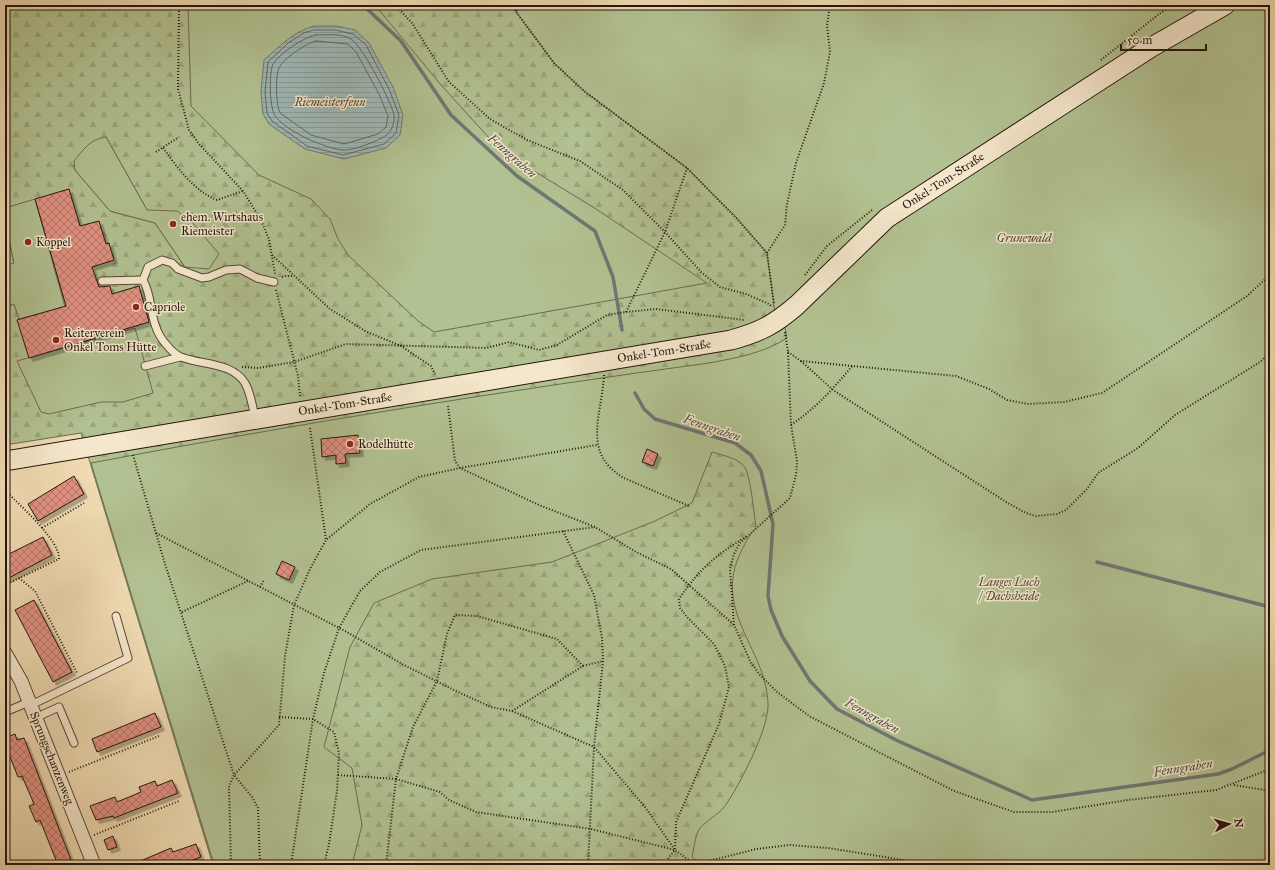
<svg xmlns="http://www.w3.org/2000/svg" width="1275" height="870" font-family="'IM FELL Great Primer',serif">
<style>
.forest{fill:url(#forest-firs);stroke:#6c6c50;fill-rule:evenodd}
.park{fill:#b2c191;stroke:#6c6c50}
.water{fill:url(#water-rules);stroke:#6e7773}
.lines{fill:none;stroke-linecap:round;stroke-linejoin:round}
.shore{stroke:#626762;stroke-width:1}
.stream{stroke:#6e7773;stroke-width:3.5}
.building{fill:url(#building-cross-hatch);stroke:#25160f;filter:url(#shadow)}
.service-casing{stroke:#584738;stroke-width:9}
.minor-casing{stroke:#584738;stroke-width:15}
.secondary-casing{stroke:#25160f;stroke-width:21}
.path{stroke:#25160f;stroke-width:2;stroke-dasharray:1 2;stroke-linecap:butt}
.service{stroke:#f5e7cc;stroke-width:7}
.minor{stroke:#f5e7cc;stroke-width:13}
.secondary{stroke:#f5e7cc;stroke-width:19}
.poi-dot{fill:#8f2418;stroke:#f5e7cc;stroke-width:1.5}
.labels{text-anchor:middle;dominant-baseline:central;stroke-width:3;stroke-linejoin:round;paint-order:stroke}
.park-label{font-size:12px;font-style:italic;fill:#4f4936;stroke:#f5e7cc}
.street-label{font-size:12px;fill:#25160f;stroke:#f5e7cc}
.poi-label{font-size:12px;fill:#25160f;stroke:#f5e7cc;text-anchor:start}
.water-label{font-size:13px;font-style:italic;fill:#4f4f49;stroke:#f5e7cc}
</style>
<defs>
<pattern id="forest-firs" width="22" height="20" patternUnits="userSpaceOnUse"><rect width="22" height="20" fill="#b2c191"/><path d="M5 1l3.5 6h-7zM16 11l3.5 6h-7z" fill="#99a57c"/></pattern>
<pattern id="water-rules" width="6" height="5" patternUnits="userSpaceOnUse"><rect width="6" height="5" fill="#9eb8b6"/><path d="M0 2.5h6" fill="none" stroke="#889d9b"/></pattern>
<pattern id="building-cross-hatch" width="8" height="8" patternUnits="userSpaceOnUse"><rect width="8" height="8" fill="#e19181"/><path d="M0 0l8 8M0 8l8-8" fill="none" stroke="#b67568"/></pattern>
<filter id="shadow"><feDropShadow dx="3.5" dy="3.5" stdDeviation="0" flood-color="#0004"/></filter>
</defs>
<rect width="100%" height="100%" fill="#efdab1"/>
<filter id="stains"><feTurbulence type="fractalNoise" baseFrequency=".005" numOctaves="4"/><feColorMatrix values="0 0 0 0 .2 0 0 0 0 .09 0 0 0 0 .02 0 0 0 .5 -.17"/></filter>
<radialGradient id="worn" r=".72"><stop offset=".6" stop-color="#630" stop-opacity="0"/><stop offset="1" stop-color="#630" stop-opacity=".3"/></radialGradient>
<g class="forest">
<path d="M 5,5 L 1270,5 L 1270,865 L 213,865 L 81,433 L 5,445 L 5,307 L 14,304 L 19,319 L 35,200 L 5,208 ZM 106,137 L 147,210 L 185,267 L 155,223 L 110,211 L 75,170 L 73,166 Z"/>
<path d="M 5,220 L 14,264 L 5,266 Z"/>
</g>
<g class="park">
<path d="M 188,5 L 375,5 L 441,85 L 501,151 L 593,207 L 707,283 L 434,332 L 418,321 L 348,255 L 338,239 L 330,219 L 311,199 L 259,175 L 191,106 Z"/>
<path d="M 511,5 L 1270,5 L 1270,865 L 698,865 L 697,861 L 692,857 C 694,849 695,835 700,828 C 706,821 718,815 725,806 C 739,786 768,730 768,706 C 768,651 714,614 739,556 C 744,546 748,536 756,528 C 754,515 751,476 744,466 C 737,458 722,455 712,452 L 692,503 L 655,521 L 552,562 L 432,579 L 374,603 L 350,647 L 324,747 L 352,768 L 362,825 L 352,865 L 218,865 L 213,861 L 91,463 C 296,424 502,391 709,363 C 736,358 764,353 787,338 L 783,318 L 775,313 L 767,253 L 737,218 L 687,168 L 584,91 L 554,63 Z"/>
<path d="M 106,137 L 147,210 L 177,211 L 192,222 L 219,254 L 209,269 L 185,267 L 155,223 L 110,211 L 75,170 L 74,161 C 84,149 90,139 106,137 Z"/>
<path d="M 35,199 L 65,307 L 19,319 L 14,304 L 5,307 L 5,266 L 14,263 L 5,220 L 5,208 Z"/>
<path d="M 135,328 L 153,393 L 123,402 L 101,402 L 49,414 L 41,412 L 17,361 Z"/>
</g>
<path class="water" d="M 314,26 L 336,26 L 355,30 L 369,43 L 393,87 L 403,115 L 400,135 L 386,148 L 344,159 L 305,149 L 269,124 L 263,114 L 261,92 L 264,60 C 280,46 293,32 314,26 Z"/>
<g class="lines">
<g class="shore">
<path d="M 314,30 L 335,30 L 353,34 L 366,45 L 389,89 L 399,115 L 396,133 L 384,144 L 343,155 L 307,146 L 272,121 L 267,113 L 265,92 L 268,62 L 288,43 L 304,33 Z"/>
<path d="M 315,35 C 326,35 341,33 351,39 C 362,45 391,101 394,115 C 395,121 392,130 388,134 C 381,140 353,151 343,150 C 324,148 288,132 276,117 C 269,110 269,72 273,64 C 280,53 303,38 315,35 Z"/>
<path d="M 316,41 L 348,44 L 356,52 L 379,94 L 388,116 L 386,127 L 378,134 L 344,144 L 311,135 L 280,113 C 276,105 275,76 279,68 C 283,59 306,43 316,41 Z"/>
</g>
<g class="stream">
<path d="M 363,5 L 401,41 L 451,115 L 517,176 L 595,231 L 613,277 L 622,330"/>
<path d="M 635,393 L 644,409 L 655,419 L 735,443 L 751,455 L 761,471 L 773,524 L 768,596 L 771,610 L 782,636 L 810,681 L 837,709 L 898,741 L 1032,800 L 1218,774 L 1232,769 L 1270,750"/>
<path d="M 1097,562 L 1270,607"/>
</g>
</g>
<g class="building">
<path d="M 69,189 L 80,226 L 99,221 L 106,244 L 109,243 L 114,260 L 92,267 L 99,287 L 110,286 L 112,294 L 139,286 L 149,322 L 29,358 L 17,320 L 66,306 L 35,199 Z"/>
<path d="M 358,435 L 360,453 L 345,454 L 346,463 L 336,464 L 336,455 L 322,457 L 321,439 Z"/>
<path d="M 647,449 L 658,454 L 653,466 L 642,462 Z"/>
<path d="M 74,476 L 84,494 L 38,521 L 28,504 Z"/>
<path d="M 43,537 L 52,555 L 5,580 L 5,556 Z"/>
<path d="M 282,561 L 295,567 L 289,580 L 276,574 Z"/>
<path d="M 34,600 L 72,672 L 53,682 L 15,610 Z"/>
<path d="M 155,713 L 161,727 L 97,752 L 92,739 Z"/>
<path d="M 15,734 L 17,740 L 24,738 L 71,860 L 58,865 L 40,820 L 36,822 L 29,806 L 34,804 L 22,776 L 18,777 L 5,744 L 5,738 Z"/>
<path d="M 172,780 L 178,793 L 114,818 L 113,816 L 96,820 L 90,806 L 115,797 L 117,802 L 141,792 L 139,787 L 155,781 L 157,786 Z"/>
<path d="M 113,836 L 117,847 L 108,850 L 104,840 Z"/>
<path d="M 196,844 L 201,857 L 180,865 L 131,865 L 171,848 L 173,852 Z"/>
</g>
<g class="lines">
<g class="service-casing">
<g id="service">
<path d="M 143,280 L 148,267 L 162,260 L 172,263 L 178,269 L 202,278 L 209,277 L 226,270 L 240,269 L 257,278 L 274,282"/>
<path d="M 102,281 L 143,280 C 154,298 148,323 165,343 C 169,348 175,355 181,357 C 201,365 232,362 245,383 C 251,394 253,407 255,419"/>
<path d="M 145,366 L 180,357"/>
<path d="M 31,705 L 128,658 L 116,616"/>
<path d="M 5,712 L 29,702"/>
<path d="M 35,718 L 59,707 L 74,743"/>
</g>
</g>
<g class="minor-casing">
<path id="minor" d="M 5,653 L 21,681 L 94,865"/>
</g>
<g class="secondary-casing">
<path id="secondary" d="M 5,461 L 731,340 C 760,332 774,325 797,305 L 887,218 L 1150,48 L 1225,5"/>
</g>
<g class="path">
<path d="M 179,5 L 178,89 L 189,130 L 199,144 L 243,191 L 261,220 L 269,239 L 275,274"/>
<path d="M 395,5 L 412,23 L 449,82 L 490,119 L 527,140 L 580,161 L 623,190 L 665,232 L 702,273 L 720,287 L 746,294 L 769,304 L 772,307"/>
<path d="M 511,5 L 554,63 L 584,91 L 687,168 L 737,219 L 767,253 L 774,304"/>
<path d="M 516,11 L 520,5"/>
<path d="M 1101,60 L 1159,14 L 1173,5"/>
<path d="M 163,148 C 177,167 194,191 217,200 L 243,191"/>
<path d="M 156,152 L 179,137"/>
<path d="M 767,253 L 785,225 L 787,204 L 796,163 L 824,83 L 830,52 L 827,25 L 830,5"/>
<path d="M 272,255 L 330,309 L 365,331 L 401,346 L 431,366 L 435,374"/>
<path d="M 805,275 L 827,246 L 872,210"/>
<path d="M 282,277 L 285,276 L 293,276"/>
<path d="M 276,290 L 298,376 L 300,396"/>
<path d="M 626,312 L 665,232 L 687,168"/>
<path d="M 785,332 L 788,352 L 791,425 L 797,461 L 796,475 L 790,498 L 740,543 L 734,554 L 730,569 L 734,625 L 751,663 L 760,675 L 777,692 L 809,716 L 954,791 L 1014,812 L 1052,812 L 1128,800 L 1216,790 L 1270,769"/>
<path d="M 788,352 L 801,361 L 956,376 L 989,389 L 1007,400 L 1028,404 L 1064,402 L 1102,393 L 1247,296 L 1270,275"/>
<path d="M 801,361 L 833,390 L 1006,502 L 1026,513 L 1036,516 L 1057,514 L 1066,510 L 1087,489 L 1098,473 L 1138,448 L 1175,415 L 1260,362 L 1270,353"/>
<path d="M 242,367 L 258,368 L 294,362 L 346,344 L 487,348 L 509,342 L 539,350 L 557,345 L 607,315 L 626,312 L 656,309 L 744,320"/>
<path d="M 604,375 C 602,415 581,453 624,478 L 689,506"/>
<path d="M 448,406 L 455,461 L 460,468 L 539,505 L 595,527 L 636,552 L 671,569 L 733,624"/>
<path d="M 791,425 C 816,408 834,388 853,365"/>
<path d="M 310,428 L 326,540"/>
<path d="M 133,455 L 165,564 L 234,775 L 229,786 L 231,865"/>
<path d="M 42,528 L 84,503"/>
<path d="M 563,531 L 594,595 L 602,638 L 603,661 L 594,747 L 588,865"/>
<path d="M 156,533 L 345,631 L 404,665 L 458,692 L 491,707 L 512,711 L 594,747 L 645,807 L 675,850 L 663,865"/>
<path d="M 19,578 L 35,591 L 77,673"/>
<path d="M 5,585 L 59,559 C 60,540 20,506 7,492"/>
<path d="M 260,587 L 264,580"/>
<path d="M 182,612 L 248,581"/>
<path d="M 583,666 L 557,639 L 477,616 L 455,615 L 447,634 L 437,681 L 413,727 L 396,779 L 440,792 L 449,800 L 476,812 L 591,829 L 675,850 L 694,864"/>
<path d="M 512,711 L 583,666 L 603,661"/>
<path d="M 279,717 L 313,719 L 334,732 L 339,753 L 337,791 L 329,844 L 324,865"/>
<path d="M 69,772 L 159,736"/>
<path d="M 338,775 L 396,779 L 386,865"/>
<path d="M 1234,785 L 1270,791"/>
<path d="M 94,835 L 179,801"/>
<path d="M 675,849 L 676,822 L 719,724 L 729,687 L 725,666 L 714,644 L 687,617 L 680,608 L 679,599 C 701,567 715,556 747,536"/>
<path d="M 203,865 L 204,865"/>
<path d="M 260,865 L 258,808 L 252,797 L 234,775 L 279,725 L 285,656 L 294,605 L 310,569 L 326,540 L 370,504 L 419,477 L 460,468 L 597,445"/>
<path d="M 291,865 L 313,719 L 324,673 L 339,628 L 360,591 L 380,572 L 421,550 L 595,527"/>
<path d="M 693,865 L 756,849 L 790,845 L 828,848 L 935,865"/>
</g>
<use href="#service" class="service"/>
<use href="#minor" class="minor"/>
<use href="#secondary" class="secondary"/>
</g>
<g class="poi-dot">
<circle cx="173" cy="224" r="4"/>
<circle cx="28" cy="242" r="4"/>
<circle cx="136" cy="307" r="4"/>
<circle cx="56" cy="340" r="4"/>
<circle cx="350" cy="444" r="4"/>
</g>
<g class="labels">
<g class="park-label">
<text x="330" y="102">Riemeisterfenn</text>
<text x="1024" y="238">Grunewald</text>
<text x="1009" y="582">Langes Luch<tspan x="1009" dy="14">/ Dachsheide</tspan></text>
</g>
<g class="street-label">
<text transform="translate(943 181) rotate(-33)">Onkel-Tom-Straße</text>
<text transform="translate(664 351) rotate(-9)">Onkel-Tom-Straße</text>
<text transform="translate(345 404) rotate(-9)">Onkel-Tom-Straße</text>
<text transform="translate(52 758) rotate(68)">Sprungschanzenweg</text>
</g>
<g class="poi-label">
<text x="181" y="217">ehem. Wirtshaus<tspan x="181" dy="14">Riemeister</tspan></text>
<text x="36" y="242">Koppel</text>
<text x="144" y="307">Capriole</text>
<text x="64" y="333">Reiterverein<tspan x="64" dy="14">Onkel Toms Hütte</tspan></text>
<text x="358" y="444">Rodelhütte</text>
</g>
<g class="water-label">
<text transform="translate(512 156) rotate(41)">Fenngraben</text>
<text transform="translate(712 428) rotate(19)">Fenngraben</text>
<text transform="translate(872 716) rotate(29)">Fenngraben</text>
<text transform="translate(1183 768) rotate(-9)">Fenngraben</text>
</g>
</g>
<rect width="1275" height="870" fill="none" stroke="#efdab1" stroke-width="20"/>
<rect x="6" y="6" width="1263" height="858" fill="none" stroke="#25160f" stroke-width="2"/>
<rect x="10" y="10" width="1255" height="850" fill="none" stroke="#25160f"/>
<g transform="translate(1229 824) rotate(84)" stroke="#f5e7cc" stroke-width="3" paint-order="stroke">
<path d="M0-3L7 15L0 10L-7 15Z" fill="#25160f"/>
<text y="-6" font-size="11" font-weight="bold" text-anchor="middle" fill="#25160f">N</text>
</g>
<path d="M1121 44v6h85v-6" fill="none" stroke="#25160f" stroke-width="2"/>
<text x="1127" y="44" font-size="12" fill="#25160f" stroke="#f5e7cc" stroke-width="3" paint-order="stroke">50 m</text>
<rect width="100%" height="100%" filter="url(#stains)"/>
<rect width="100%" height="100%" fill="url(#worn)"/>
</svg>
